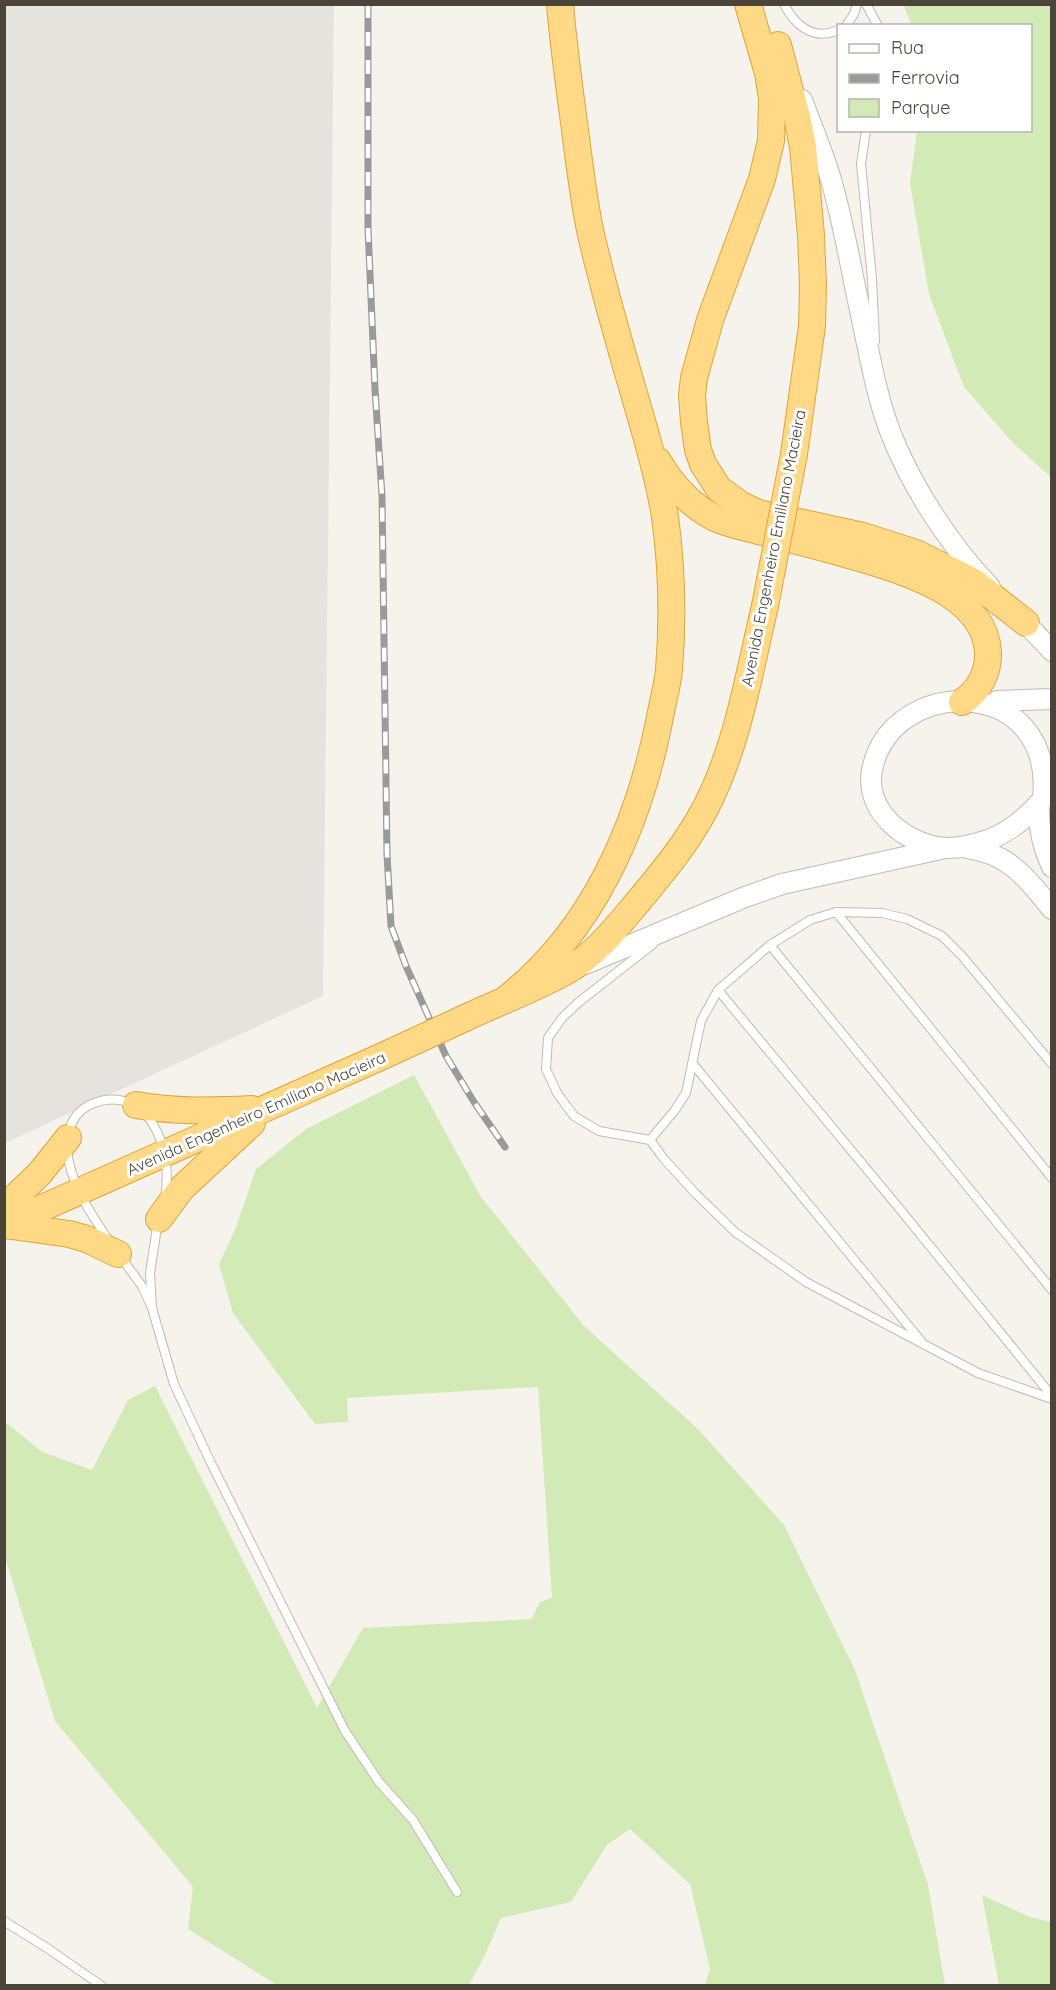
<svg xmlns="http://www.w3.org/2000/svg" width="1056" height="1990" font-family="Quicksand,sans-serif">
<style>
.industrial{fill:#e6e2dd}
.green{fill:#d2eab5}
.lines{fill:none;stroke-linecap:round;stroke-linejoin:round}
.service-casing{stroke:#c2bbae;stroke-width:10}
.tertiary-casing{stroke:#c2bbae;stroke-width:22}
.trunk-casing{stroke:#e0a43c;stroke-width:28}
.service{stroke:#fff;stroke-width:8}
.tertiary{stroke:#fff;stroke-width:20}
.trunk{stroke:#ffd985;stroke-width:26}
.rail-casing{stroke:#9a9a9a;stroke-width:7}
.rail{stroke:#fff;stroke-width:4.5;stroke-dasharray:14;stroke-linecap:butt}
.trunk-bridge-casing{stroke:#e0a43c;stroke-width:28;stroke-linecap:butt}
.trunk-bridge{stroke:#ffd985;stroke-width:26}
.labels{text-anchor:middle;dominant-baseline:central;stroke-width:6;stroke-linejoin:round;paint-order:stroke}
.street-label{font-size:16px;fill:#4b4439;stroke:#fff}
</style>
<rect width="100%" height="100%" fill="#f6f3ec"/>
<path class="industrial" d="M 4,5 L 334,5 L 323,996 L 5,1143 Z"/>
<g class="green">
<path d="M 904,5 L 1051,5 L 1051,477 L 1013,443 L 964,387 L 929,294 L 910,183 L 917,131 L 1030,130 L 1030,26 L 911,25 Z"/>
<path d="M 414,1075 L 481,1197 L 584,1326 L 698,1429 L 784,1525 L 855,1670 L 928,1885 L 945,1985 L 705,1985 L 710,1969 L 690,1884 L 630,1829 L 607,1845 L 571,1902 L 501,1918 L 486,1953 L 469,1985 L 277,1985 L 188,1929 L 193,1887 L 55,1721 L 5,1557 L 4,1424 L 8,1424 L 42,1452 L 92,1470 L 128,1400 L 155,1386 L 317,1708 L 363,1628 L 532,1619 L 539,1603 L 552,1597 L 538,1387 L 347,1398 L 348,1422 L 315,1424 L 233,1313 L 219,1264 L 235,1230 L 256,1169 L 306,1129 Z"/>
<path d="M 982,1895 L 1030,1917 L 1051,1922 L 1051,1985 L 999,1985 Z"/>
</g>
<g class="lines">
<g class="service-casing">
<g id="service">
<path d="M 784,4 C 795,26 814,41 838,30"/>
<path d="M 866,4 L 878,26"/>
<path d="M 846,26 L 854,14 L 857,4"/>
<path d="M 866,130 L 861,164 L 872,279 L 875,341"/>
<path d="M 836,912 L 1052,1178"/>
<path d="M 653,944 L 579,1002 L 562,1018 L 548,1038 L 546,1069 L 557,1093 L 574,1116 L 599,1131 L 650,1140 L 664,1159 L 695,1193 L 735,1232 L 806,1282 L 978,1373 L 1052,1399"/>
<path d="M 770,945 L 1052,1290"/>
<path d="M 718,990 L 894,1202 L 1052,1396"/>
<path d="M 693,1064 L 921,1341"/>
<path d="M 145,1113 C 165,1137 170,1168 165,1198"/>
<path d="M 68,1135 C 74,1103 107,1093 133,1104"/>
<path d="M 650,1140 L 675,1110 L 686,1093 L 701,1021 L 718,990 L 770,945 L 810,920 L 836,912 L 882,913 L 907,919 L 942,936 L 962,956 L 1052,1064"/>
<path d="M 67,1150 C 70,1183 91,1214 109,1241"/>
<path d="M 120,1256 L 142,1286 L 152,1308 L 174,1384 L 211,1463 L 345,1731 L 379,1782 L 413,1820 L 457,1892"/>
<path d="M 152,1308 L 150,1273 L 158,1221"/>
<path d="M 4,1921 L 47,1948 L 102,1986"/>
</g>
</g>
<g class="tertiary-casing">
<g id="tertiary">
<path d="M 802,100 C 811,124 821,148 829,173 C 843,218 850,265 860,310 C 869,352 876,395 891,434 C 912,487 950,546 990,587"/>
<path d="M 1017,614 L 1052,651"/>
<path d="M 997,701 L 1052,699"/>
<path d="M 1043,799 C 1056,674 891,674 872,770 C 864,813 909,847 948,848 C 962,848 976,844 988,840 C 1015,830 1034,810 1052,789"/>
<path d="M 1039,804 C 1038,827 1042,846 1052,867"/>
<path d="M 967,848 C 1008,853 1027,878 1052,909"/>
<path d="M 585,964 L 745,897 L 782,884 L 941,849"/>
</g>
</g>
<g class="trunk-casing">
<g id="trunk">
<path d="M 748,4 L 768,73 L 772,98 L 771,141 L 762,179 L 710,320 L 694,378 L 692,395 L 694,422 L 698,450 L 703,464 L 719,489 L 741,505 L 758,513 L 863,536 L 916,553 L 974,582 L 1026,623"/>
<path d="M 778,45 L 797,117 L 803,147 L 811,235 L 813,285 L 812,326 L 794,454"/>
<path d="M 658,461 C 672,485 689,505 715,518 C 728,524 744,527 758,531 C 786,538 814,545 842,553 C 890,567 985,590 988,652 C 989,672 979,691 962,702"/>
<path d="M 506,999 C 592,932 638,827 659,722 C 662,705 667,688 669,670 C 673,620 672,568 665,517 C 659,479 648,441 637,404 C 620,345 602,286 589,225 C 582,189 578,152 573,115 C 568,78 563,41 560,4"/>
<path d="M 465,1018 C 497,1003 534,989 565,972 C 594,956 616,928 637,903 C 662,873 688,842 706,807 C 738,745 749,673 765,606"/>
<path d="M 136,1105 C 175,1112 212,1111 252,1109"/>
<path d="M 4,1208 L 40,1173 L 68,1138"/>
<path d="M 159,1219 L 181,1189 L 252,1123"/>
<path d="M 4,1225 L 385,1055"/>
<path d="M 5,1225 L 69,1234 L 87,1239 L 118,1254"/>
</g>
</g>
<use href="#service" class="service"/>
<use href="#tertiary" class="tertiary"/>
<use href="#trunk" class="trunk"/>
<g class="rail-casing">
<path id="rail" d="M 368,4 L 368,228 L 375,389 L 382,496 L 387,854 L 391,926 L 406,966 L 446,1056 L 474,1102 L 505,1147"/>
</g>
<use href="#rail" class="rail"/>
<g class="trunk-bridge-casing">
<g id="trunk-bridge">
<path d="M 765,606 L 794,454"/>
<path d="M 385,1055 L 465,1018"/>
</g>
</g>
<use href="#trunk-bridge" class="trunk-bridge"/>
</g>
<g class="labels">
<g class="street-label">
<text transform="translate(773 548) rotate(-79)">Avenida Engenheiro Emiliano Macieira</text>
<text transform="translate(256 1113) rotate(-24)">Avenida Engenheiro Emiliano Macieira</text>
</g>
</g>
<rect width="1056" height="1990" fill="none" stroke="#4b4439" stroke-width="12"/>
<rect x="837" y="24" width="195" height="108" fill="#ffffff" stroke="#b7b4b0" stroke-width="1.5"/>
<rect x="849" y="44" width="30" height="9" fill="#ffffff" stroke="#b7b4b0" stroke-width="1.5"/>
<text x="891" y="54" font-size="18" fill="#4b4439">Rua</text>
<rect x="849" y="74" width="30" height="9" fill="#9a9a9a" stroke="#b7b4b0" stroke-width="1.5"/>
<text x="891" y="84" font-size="18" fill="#4b4439">Ferrovia</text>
<rect x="849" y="99" width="30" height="18" fill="#d2eab5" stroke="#b7b4b0" stroke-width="1.5"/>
<text x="891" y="114" font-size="18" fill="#4b4439">Parque</text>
</svg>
